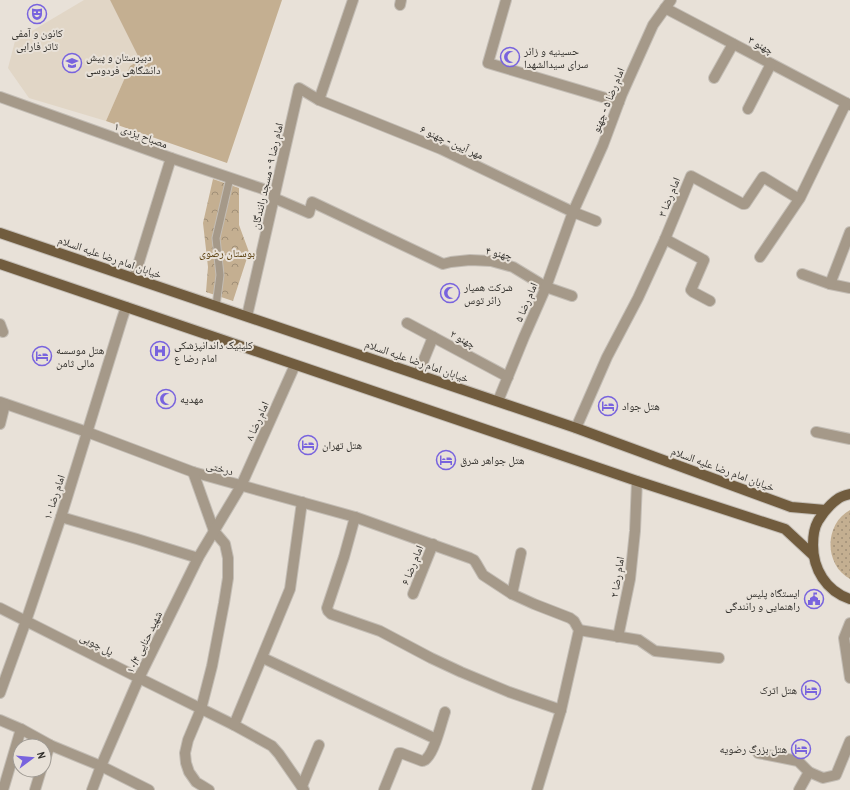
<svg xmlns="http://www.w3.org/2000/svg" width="850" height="790" font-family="'Archivo Narrow','Noto Naskh Arabic',sans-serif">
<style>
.built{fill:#e1d6c6}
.grass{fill:url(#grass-dots)}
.park{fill:url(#park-crowns)}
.pitch{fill:#c4af91}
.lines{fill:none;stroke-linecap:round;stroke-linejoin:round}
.pedestrian-casing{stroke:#c3bdb5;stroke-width:9}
.minor-casing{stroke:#c3bdb5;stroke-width:12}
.tertiary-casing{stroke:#c3bdb5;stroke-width:12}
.primary-casing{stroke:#c3bdb5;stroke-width:12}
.pedestrian{stroke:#a59989;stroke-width:7}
.minor{stroke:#a59989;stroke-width:10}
.tertiary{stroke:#a59989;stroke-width:10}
.primary{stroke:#715c3e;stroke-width:10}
.labels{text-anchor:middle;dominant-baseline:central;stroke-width:4;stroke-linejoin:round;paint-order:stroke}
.poi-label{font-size:11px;fill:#312f2b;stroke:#e8e1d8;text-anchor:start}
.street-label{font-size:11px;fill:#312f2b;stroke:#e8e1d8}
.park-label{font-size:11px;fill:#563b09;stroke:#e8e1d8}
</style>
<defs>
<pattern id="grass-dots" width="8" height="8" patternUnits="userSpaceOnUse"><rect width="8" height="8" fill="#c4af91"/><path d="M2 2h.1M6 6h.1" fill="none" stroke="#a08f77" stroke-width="1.8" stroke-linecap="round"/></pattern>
<pattern id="park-crowns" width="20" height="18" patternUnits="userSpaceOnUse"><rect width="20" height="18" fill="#c4af91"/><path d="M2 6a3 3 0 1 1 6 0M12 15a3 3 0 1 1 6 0" fill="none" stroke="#a08f77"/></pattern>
</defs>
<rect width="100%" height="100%" fill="#e8e1d8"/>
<path class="built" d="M 84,0 L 110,0 L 140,60 L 130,66 L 106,121 L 29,98 L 8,68 L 15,41 Z"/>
<path class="grass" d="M 850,510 L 850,579 C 824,565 824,524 850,510 Z"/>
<path class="park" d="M 213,179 L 239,188 L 239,225 L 249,252 L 233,301 L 206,292 L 208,267 L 203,223 Z"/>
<path class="pitch" d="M 110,0 L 282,0 L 227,163 L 106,121 L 130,66 L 140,60 Z"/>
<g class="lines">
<g class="pedestrian-casing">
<path id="pedestrian" d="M 216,306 L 220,275 L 216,238 L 230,178"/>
</g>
<g class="minor-casing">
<g id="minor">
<path d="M 506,0 L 488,63 L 619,102"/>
<path d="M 400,5 L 401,0"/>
<path d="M 665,8 L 850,105"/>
<path d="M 714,78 L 733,44"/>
<path d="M 0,97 L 171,158 L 275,193"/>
<path d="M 319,100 L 353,0"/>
<path d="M 748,109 L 771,64"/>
<path d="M 274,198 L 309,213 L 312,202 L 443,264 L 451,262 L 470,260 L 491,261 L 513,267 L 546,287 L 572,296"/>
<path d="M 665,239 L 702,259 L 704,260 L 691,290 L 693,292 L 710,301"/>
<path d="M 760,257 L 800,198 L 846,103"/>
<path d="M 802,274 L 830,284 L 850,288"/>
<path d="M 134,278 L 171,158"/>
<path d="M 830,284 L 850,232"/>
<path d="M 247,316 L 299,88 L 319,100 L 441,149 L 573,212 L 596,221"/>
<path d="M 407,323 L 508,377"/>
<path d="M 0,324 L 3,332"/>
<path d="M 418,374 L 433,337"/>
<path d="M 0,402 L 87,432 L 193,472 L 355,517 L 470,558 L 474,560 L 476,563 L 483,575 L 512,594 L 534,604 L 570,618 L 574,621 L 579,630 L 561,710 L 537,790"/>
<path d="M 0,424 L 5,404"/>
<path d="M 576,428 L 607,357 L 638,298 L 665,239 L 691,176 L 743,204 L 745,204 L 763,177 L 799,199"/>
<path d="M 816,432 L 850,439"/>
<path d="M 193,472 L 214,531 L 225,544 L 228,558 L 228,578 L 224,603 L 212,666 L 201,709 L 188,740 L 185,753 L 186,763 L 189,772 L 196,782 L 209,790"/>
<path d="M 61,517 L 137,539 L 198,558"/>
<path d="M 355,517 L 344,557 L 327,608 L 328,611 L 331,614 L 380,631 L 431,658 L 461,672 L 509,692 L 561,710"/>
<path d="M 413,594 L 433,544"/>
<path d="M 512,594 L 521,553"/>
<path d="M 0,608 L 139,678 L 234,725 L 272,746 L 279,754 L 304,790"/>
<path d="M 850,623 L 844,638 L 850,678"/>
<path d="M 579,630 L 639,640 L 655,651 L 719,658"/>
<path d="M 618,637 L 630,579 L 635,531 L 637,481"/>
<path d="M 263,658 L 436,739"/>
<path d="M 0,693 L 26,621 L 61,517 L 122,319 L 126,307"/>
<path d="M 0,720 L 21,729 L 50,745 L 101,766 L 149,790"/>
<path d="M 234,725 L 290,589 L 302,502"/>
<path d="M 758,753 L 798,761 L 809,772 L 799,790"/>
<path d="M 44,762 L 50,745"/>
<path d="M 809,772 L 823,778 L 836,775 L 850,741"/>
<path d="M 302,786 L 319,745"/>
<path d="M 3,790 L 21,729"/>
<path d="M 35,790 L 41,770"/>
<path d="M 92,790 L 101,766 L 139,678 L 198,558 L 241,486 L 295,365"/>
<path d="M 384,790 L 399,753 L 401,753 L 422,761 C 425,760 425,761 427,758 C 435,750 441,724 445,712"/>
</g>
</g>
<g class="tertiary-casing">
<path id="tertiary" d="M 498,401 L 524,337 L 546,287 L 573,212 L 603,145 L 622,94 L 653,25 L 671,0"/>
</g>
<g class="primary-casing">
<g id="primary">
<path d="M 0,233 L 576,428 L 791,507 L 825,510"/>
<path d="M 0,264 L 637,481 L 785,529 L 813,555"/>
<path d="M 850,494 C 846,495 842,496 839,498 C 830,504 823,513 818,521 C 814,528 813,537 813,545 C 813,569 826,591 850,599"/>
</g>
</g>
<use href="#pedestrian" class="pedestrian"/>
<use href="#minor" class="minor"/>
<use href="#tertiary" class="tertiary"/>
<use href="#primary" class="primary"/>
</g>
<defs>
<g id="theatre-ring" transform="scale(1)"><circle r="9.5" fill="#e8e1d8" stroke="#7863de" stroke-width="1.5"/><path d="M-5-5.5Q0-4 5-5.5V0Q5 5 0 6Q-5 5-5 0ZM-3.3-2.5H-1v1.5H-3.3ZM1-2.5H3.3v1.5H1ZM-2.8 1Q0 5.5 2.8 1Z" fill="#7863de"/></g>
<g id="mosque-ring" transform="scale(1)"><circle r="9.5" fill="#e8e1d8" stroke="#7863de" stroke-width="1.5"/><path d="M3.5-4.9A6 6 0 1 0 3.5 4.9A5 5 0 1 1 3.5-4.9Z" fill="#7863de"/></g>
<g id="school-ring" transform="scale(1)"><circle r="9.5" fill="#e8e1d8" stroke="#7863de" stroke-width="1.5"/><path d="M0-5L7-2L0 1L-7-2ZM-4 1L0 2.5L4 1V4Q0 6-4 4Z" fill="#7863de"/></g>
<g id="hospital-ring" transform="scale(1)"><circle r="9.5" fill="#e8e1d8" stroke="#7863de" stroke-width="1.5"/><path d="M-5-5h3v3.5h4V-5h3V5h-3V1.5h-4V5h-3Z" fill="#7863de"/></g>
<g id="hotel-ring" transform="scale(1)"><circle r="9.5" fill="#e8e1d8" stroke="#7863de" stroke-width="1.5"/><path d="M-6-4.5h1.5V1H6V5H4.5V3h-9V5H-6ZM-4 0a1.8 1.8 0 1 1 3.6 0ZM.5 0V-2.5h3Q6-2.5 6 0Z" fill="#7863de"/></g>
<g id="civic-ring" transform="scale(1)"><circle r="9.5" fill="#e8e1d8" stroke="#7863de" stroke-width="1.5"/><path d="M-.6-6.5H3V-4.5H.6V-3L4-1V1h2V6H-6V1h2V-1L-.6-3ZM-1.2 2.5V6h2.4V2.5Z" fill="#7863de"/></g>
</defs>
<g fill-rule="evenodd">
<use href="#theatre-ring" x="37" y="14"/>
<use href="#mosque-ring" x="510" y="57"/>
<use href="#school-ring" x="72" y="63"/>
<use href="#mosque-ring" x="450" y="293"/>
<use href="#hospital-ring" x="160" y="351"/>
<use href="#hotel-ring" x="42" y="356"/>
<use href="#mosque-ring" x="166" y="399"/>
<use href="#hotel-ring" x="608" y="406"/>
<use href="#hotel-ring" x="308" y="445"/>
<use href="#hotel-ring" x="446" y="460"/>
<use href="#civic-ring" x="814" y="599"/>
<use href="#hotel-ring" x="811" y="690"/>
<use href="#hotel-ring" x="801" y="749"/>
</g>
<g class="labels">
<g class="poi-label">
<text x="37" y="33" text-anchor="middle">کانون و آمفی<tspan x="37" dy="13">تاتر فارابی</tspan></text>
<text x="524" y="51">حسینیه و زائر<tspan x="524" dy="13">سرای سیدالشهدا</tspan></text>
<text x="86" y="57">دبیرستان و پیش<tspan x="86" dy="13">دانشگاهی فردوسی</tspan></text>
<text x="464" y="287">شرکت همیار<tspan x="464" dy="13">زائر توس</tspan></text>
<text x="174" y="345">کلینیک داندانپزشکى<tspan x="174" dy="13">امام رضا ع</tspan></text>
<text x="56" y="350">هتل موسسه<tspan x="56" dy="13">مالی ثامن</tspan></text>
<text x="180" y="399">مهدیه</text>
<text x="622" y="406">هتل جواد</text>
<text x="322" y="445">هتل تهران</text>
<text x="460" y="460">هتل جواهر شرق</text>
<text x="800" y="593" text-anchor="end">ایستگاه پلیس<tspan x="800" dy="13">راهنمایی و رانندگی</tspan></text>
<text x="797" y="690" text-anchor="end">هتل اترک</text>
<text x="787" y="749" text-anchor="end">هتل بزرگ رضویه</text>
</g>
<g class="street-label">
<text transform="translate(761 45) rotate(28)">چهنو ۳</text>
<text transform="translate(608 100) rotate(-68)">امام رضا ۵ - چهنو</text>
<text transform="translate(141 135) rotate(20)">مصباح یزدی ۱</text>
<text transform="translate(452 142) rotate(24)">مهر آیین - چهنو ۶</text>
<text transform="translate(267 176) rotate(-77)">امام رضا ۹ - مسجد رانندگان</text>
<text transform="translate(669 197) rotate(-68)">امام رضا ۳</text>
<text transform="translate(499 253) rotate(12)">چهنو ۴</text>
<text transform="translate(110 257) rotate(19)">خیابان امام رضا علیه السلام</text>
<text transform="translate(526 302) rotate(-67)">امام رضا ۵</text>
<text transform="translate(463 339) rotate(28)">چهنو ۲</text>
<text transform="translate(417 361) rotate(19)">خیابان امام رضا علیه السلام</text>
<text transform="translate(257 421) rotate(-66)">امام رضا ۸</text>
<text transform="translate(220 468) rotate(15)">درختی</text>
<text transform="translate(723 469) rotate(20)">خیابان امام رضا علیه السلام</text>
<text transform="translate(54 497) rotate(-72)">امام رضا ۱۰</text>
<text transform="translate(412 565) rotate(-68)">امام رضا ۶</text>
<text transform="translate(617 577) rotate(-81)">امام رضا ۲</text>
<text transform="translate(144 642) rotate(-64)">شهید حنایی ۱۰/۴</text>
<text transform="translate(97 644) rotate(27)">پل چوبی</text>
</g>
<g class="park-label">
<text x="227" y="253">بوستان رضوی</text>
</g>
</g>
<g transform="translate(32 758) rotate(74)"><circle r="19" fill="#e8e1d8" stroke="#9f9a93"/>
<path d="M0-3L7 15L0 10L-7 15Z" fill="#7863de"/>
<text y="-6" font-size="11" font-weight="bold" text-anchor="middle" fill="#312f2b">N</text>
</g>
</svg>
